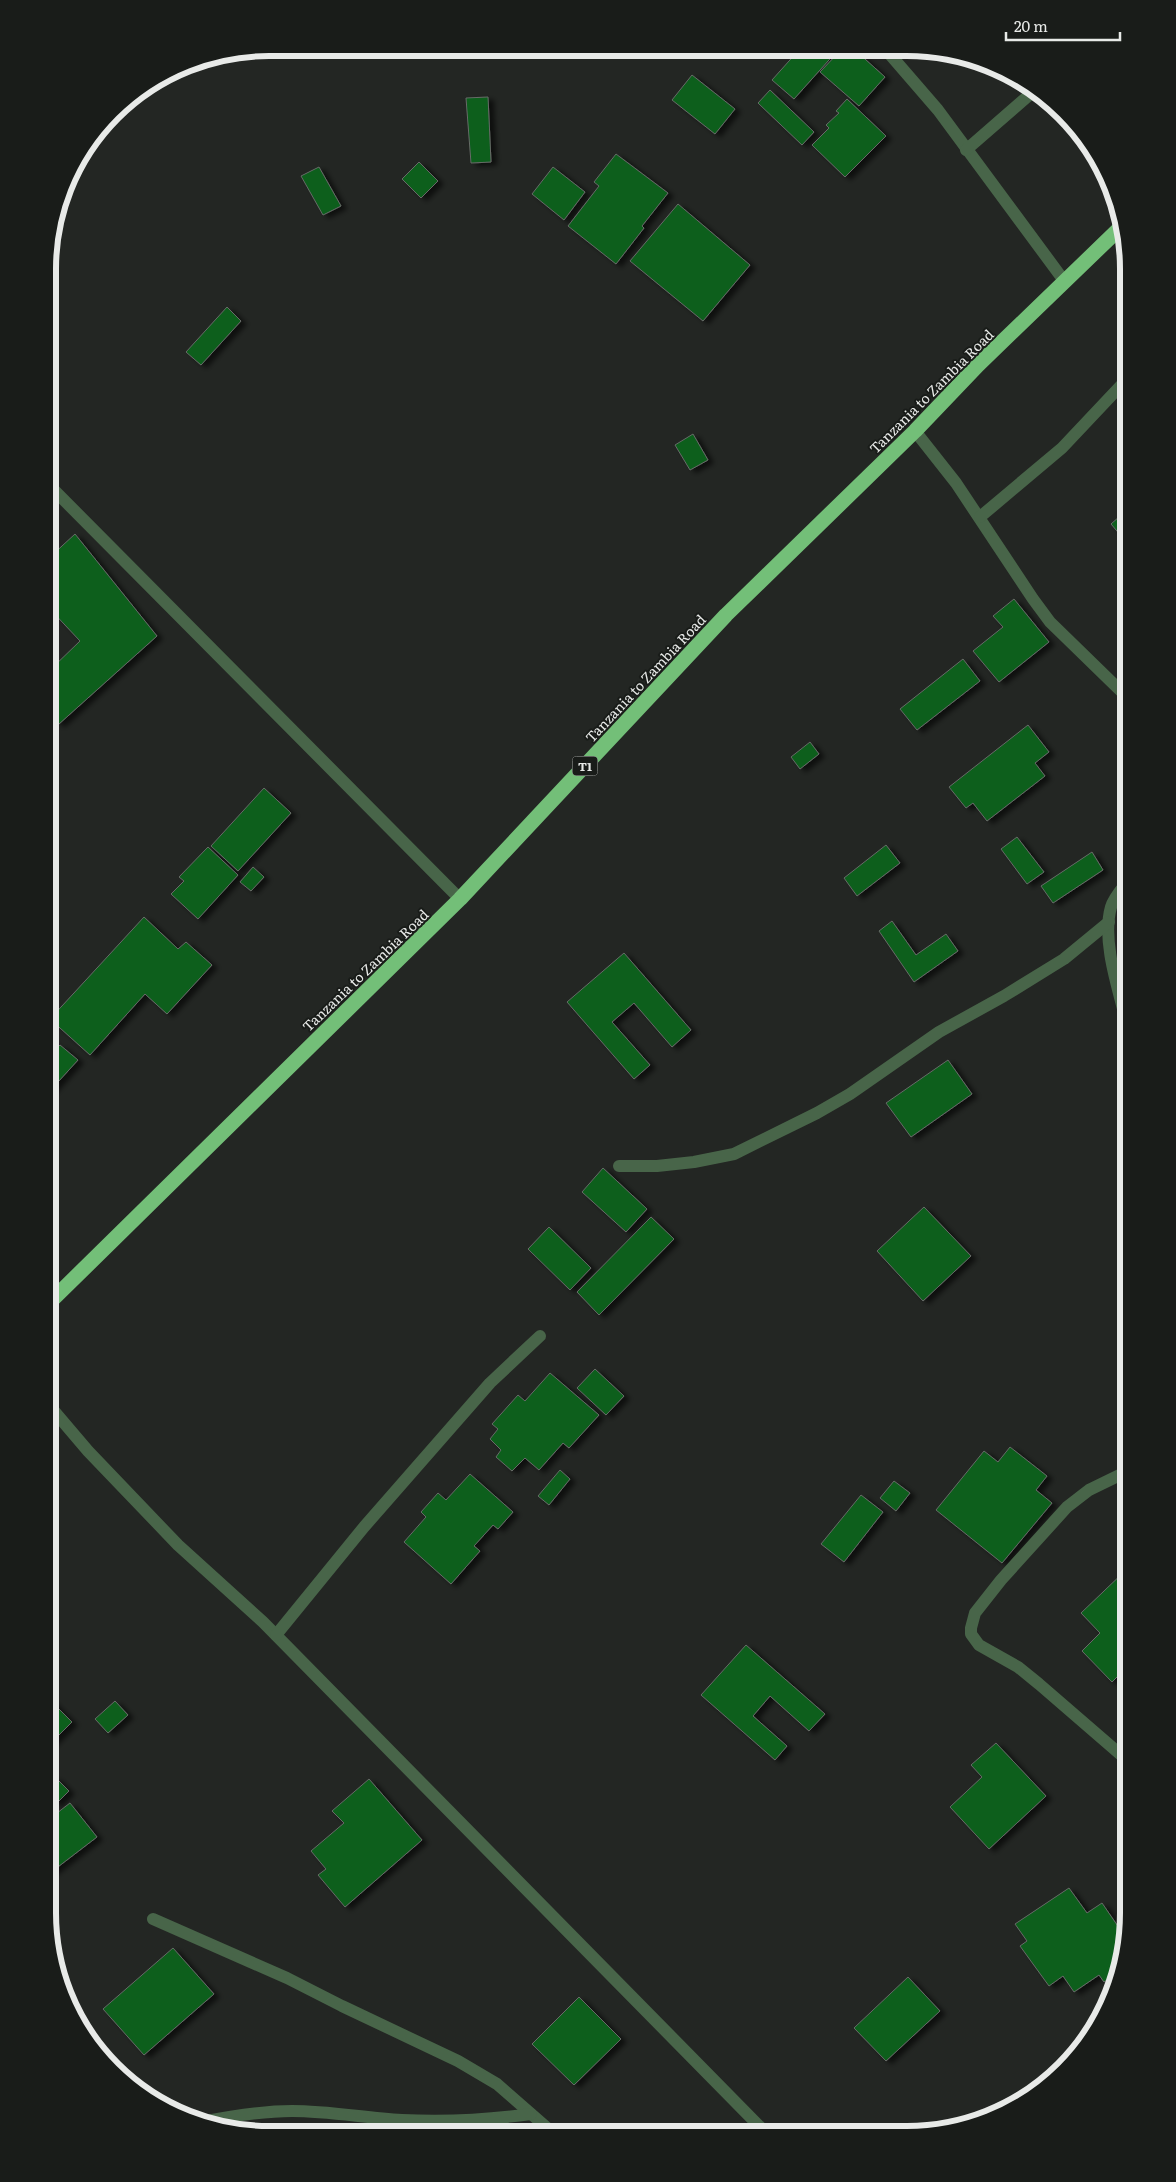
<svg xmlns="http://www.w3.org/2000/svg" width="1176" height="2182" font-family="Literata,serif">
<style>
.building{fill:#085f1c;stroke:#676b67;filter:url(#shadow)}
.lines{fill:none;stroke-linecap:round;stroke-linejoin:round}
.minor{stroke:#486549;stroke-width:12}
.highway{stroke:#73bf78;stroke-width:15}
.labels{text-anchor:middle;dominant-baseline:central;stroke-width:4;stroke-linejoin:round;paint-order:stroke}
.shield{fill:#191c19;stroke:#aaacaa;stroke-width:1}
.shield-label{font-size:12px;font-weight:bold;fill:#e8eae8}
.street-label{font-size:14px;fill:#e8eae8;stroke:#191c19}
.rim{fill:none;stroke:#e8eae8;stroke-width:6}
</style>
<defs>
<filter id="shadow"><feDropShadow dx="5.5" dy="3" stdDeviation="2.5" flood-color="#0009"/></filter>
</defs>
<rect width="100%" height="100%" fill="#232623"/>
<g class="building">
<path d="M 798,51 L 837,51 L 794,99 L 772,80 Z"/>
<path d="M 840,51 L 856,51 L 885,77 L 859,106 L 820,72 Z"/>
<path d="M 692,75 L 735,109 L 715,134 L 672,100 Z"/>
<path d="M 770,90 L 814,132 L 802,145 L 758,103 Z"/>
<path d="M 488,97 L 491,162 L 471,163 L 466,98 Z"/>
<path d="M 847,99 L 886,136 L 845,177 L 812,145 L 829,128 L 826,125 L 839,113 L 836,111 Z"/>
<path d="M 616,154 L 668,193 L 642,226 L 644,228 L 616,264 L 568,226 L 599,186 L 594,182 Z"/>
<path d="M 419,162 L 438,181 L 421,198 L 402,179 Z"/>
<path d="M 319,167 L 341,206 L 323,215 L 301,176 Z"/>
<path d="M 553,167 L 585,192 L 564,220 L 532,194 Z"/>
<path d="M 678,204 L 750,265 L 703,321 L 630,261 Z"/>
<path d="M 227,307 L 241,321 L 201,365 L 186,352 Z"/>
<path d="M 693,434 L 708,460 L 690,470 L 675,445 Z"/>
<path d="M 1128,509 L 1128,544 L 1111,524 Z"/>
<path d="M 75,534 L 157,636 L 59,724 L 49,715 L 49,671 L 80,641 L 49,608 L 49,558 Z"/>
<path d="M 1014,599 L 1049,642 L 999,682 L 973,651 L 1003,627 L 993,616 Z"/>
<path d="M 963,659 L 980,681 L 917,730 L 900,709 Z"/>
<path d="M 1028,725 L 1049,752 L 1035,763 L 1045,776 L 987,821 L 973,803 L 966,808 L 949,787 Z"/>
<path d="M 810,742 L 819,754 L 800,769 L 791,757 Z"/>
<path d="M 264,788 L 291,813 L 238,871 L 211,846 Z"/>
<path d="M 1017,837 L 1044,872 L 1027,884 L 1001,849 Z"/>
<path d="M 886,845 L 900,863 L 857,896 L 844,878 Z"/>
<path d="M 208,847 L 238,875 L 198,919 L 171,894 L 184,881 L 179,877 Z"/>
<path d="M 1092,852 L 1103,870 L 1053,903 L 1041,886 Z"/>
<path d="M 253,867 L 264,877 L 251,891 L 240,882 Z"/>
<path d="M 144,917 L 178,949 L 186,942 L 212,965 L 167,1014 L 145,994 L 90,1055 L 50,1019 Z"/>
<path d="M 892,921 L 916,955 L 946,934 L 958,951 L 914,982 L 879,931 Z"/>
<path d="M 624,953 L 691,1030 L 672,1047 L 634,1003 L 612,1022 L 650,1065 L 634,1079 L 567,1002 Z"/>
<path d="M 48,1039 L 56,1046 L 48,1053 Z"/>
<path d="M 60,1045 L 78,1060 L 48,1093 L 48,1057 Z"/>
<path d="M 948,1060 L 972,1094 L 911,1137 L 886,1103 Z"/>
<path d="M 603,1168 L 647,1209 L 626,1232 L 582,1192 Z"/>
<path d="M 924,1207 L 971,1256 L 923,1301 L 877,1251 Z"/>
<path d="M 651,1217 L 674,1239 L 599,1315 L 577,1292 Z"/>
<path d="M 549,1227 L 591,1268 L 570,1290 L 528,1249 Z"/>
<path d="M 595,1369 L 624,1396 L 606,1415 L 577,1388 Z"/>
<path d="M 550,1373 L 599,1415 L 569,1448 L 563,1443 L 539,1470 L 525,1458 L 512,1471 L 496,1457 L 501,1450 L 490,1439 L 498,1429 L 492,1424 L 518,1395 L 525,1401 Z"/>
<path d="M 1010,1447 L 1047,1476 L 1036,1490 L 1052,1503 L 1002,1563 L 936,1510 L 984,1451 L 998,1462 Z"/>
<path d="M 560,1470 L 570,1479 L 549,1505 L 538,1496 Z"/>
<path d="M 470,1474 L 513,1512 L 498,1529 L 493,1525 L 474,1546 L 480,1551 L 451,1584 L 404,1542 L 426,1517 L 421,1512 L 438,1493 L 446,1500 Z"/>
<path d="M 894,1481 L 910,1493 L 896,1511 L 880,1498 Z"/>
<path d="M 861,1495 L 883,1512 L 844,1562 L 821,1544 Z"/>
<path d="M 1126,1570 L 1128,1572 L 1128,1666 L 1112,1682 L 1082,1651 L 1100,1633 L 1081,1613 Z"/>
<path d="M 746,1645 L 825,1714 L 809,1731 L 770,1696 L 753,1716 L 787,1746 L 775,1760 L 701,1695 Z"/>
<path d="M 48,1698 L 72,1722 L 48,1746 Z"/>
<path d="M 115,1701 L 128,1715 L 108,1733 L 95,1719 Z"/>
<path d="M 996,1743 L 1046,1796 L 989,1849 L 950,1807 L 982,1777 L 971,1765 Z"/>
<path d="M 55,1777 L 69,1791 L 56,1804 L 48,1796 L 48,1784 Z"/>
<path d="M 369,1779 L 422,1840 L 345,1907 L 318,1875 L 326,1869 L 311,1851 L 344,1823 L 332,1811 Z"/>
<path d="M 70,1803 L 97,1837 L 50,1873 L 48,1870 L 48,1820 Z"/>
<path d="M 1069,1888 L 1087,1913 L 1102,1903 L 1126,1938 L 1117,1973 L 1104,1982 L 1099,1975 L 1074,1992 L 1063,1976 L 1049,1986 L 1020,1946 L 1027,1941 L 1015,1924 Z"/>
<path d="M 173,1948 L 214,1994 L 144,2055 L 103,2009 Z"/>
<path d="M 908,1977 L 940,2011 L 886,2061 L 854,2028 Z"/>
<path d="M 579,1997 L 621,2039 L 574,2085 L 532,2044 Z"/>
</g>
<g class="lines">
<g class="minor">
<path d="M 887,51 L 938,110 L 1065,282"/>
<path d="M 966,150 L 1035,90"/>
<path d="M 915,431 L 956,483 L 1033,599 L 1050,622 L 1128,698"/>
<path d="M 49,485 L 460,899"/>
<path d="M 980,517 L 1062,448 L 1128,378"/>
<path d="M 1128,1028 C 1120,994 1101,942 1111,907 C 1114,897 1122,889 1128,881"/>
<path d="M 619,1166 L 657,1166 L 694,1162 L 734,1154 L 817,1113 L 850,1094 L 939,1032 L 1004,996 L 1064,959 L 1109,922"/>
<path d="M 48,1404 L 88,1451 L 178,1545 L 263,1622 L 767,2134"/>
<path d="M 276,1635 L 364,1527 L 490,1383 L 540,1336"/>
<path d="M 1128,1761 L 1039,1684 L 1018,1667 L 979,1645 L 971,1634 L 971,1628 L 975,1613 L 1001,1580 L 1067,1507 L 1089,1490 L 1128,1471"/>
<path d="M 153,1919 L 287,1978 L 342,2006 L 458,2061 L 497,2084 L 553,2133"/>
<path d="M 201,2122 C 232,2116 261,2111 292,2111 C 329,2111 365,2118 402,2120 C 445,2122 488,2120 531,2114"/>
</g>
<path class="highway" d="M 48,1304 L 460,899 L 726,615 L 915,431 L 978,365 L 1121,227"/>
</g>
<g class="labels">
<rect class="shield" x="572.5" y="756.5" width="25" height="19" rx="4"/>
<g class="shield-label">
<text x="585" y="766">T1</text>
</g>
<g class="street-label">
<text transform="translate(931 391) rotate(-45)">Tanzania to Zambia Road</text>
<text transform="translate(645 678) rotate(-47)">Tanzania to Zambia Road</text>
<text transform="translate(365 970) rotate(-44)">Tanzania to Zambia Road</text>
</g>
</g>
<path d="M0 0H1176V2182H0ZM269 56H907A213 213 0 0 1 1120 269V1913A213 213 0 0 1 907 2126H269A213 213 0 0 1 56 1913V269A213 213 0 0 1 269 56Z" fill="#191c19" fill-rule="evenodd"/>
<path class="rim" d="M269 56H907A213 213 0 0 1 1120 269V1913A213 213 0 0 1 907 2126H269A213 213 0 0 1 56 1913V269A213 213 0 0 1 269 56Z"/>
<path d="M1006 32v8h114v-8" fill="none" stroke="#e8eae8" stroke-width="2.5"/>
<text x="1014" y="32" font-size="15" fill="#e8eae8" stroke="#191c19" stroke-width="4" paint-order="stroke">20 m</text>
</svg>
